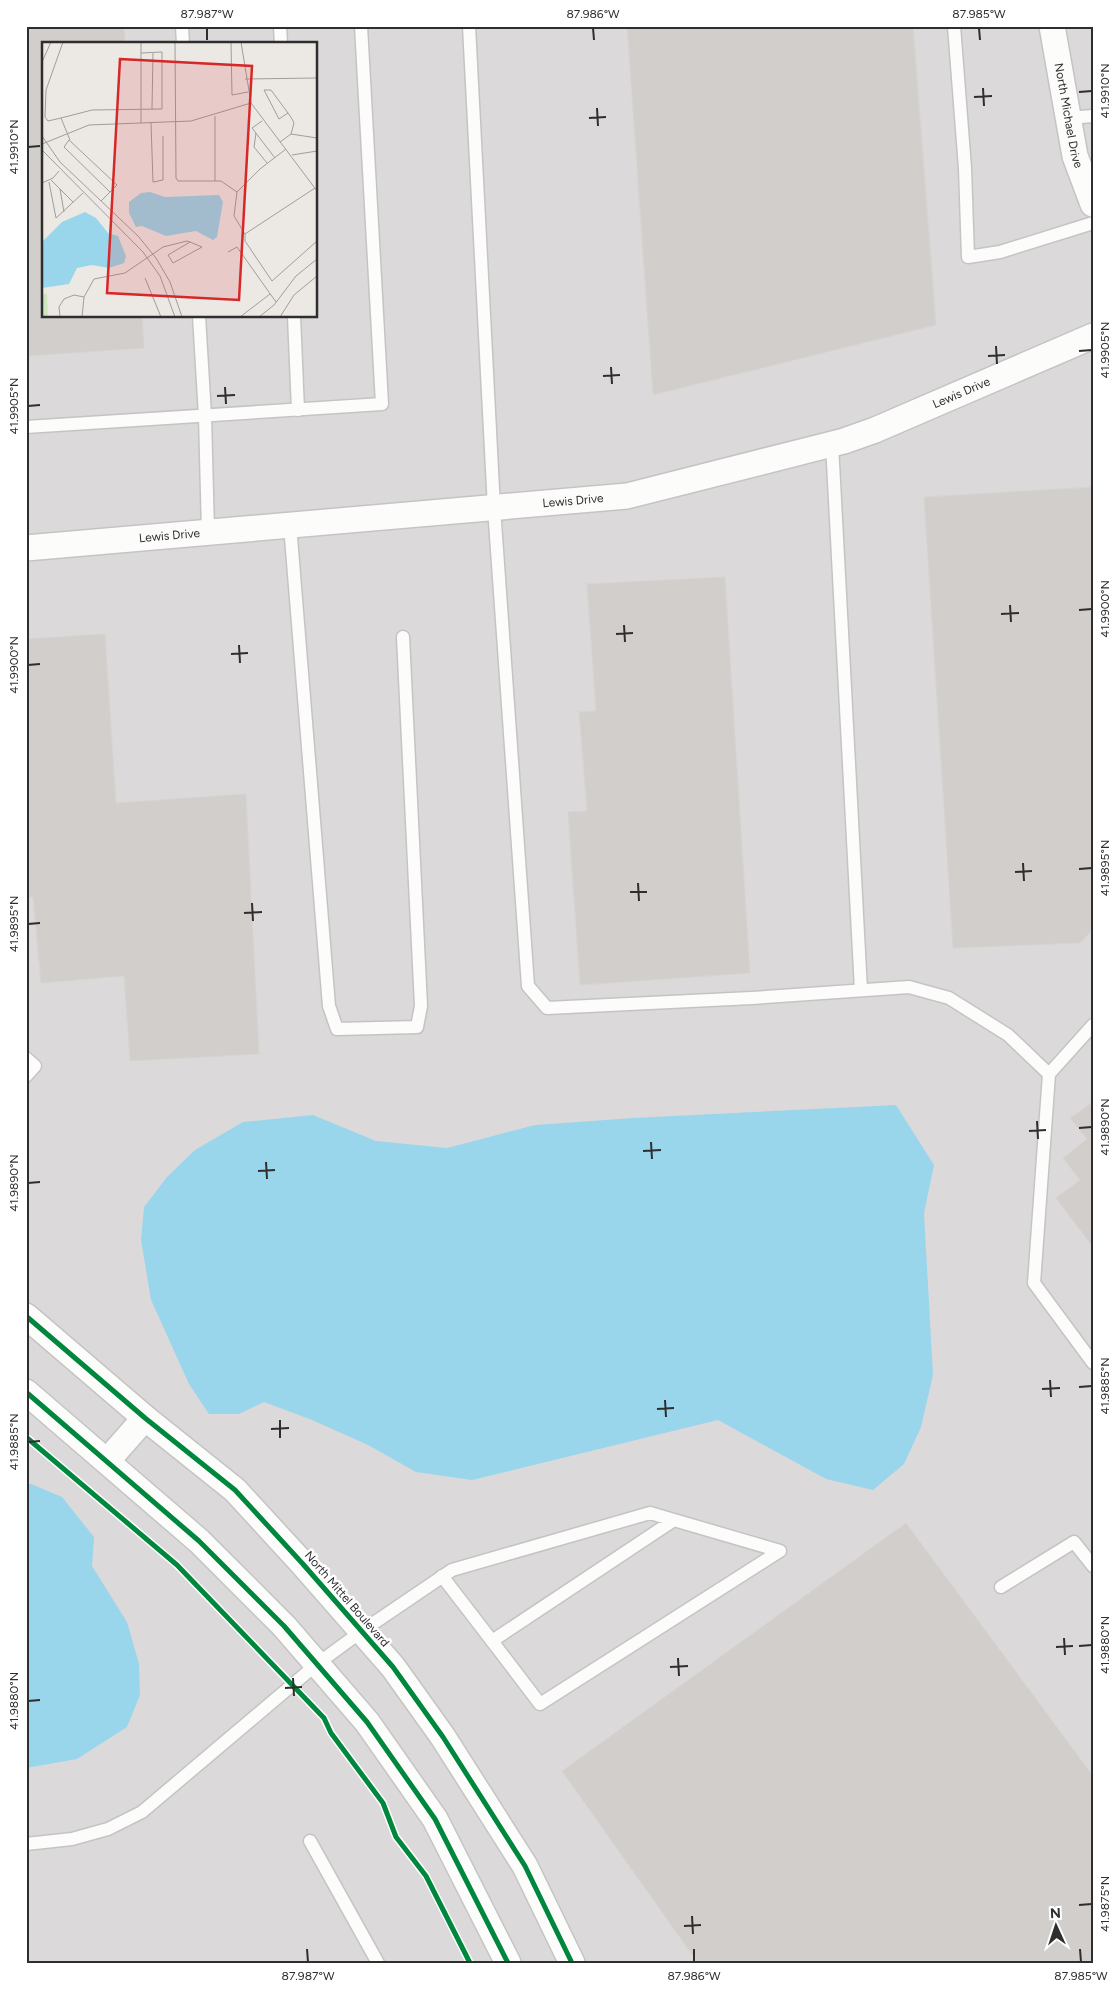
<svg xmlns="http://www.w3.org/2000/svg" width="1119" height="1989" font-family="Figtree,sans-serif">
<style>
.industrial{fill:#dcd9db;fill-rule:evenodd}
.water{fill:#99d6ec}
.building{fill:#d1cecb;stroke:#d7d4d0}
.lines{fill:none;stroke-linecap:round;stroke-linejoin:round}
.service-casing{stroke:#c5c4c5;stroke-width:15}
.minor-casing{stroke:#c5c4c5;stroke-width:28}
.path{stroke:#c9c9c8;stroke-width:3;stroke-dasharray:4 2.5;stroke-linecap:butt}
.service{stroke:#fcfcfb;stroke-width:12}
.minor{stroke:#fcfcfb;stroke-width:25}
.cycleway-casing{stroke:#fff;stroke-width:8}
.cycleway{stroke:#00873e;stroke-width:5}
.ticks{fill:none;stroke:#2e2e2e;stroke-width:2}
.labels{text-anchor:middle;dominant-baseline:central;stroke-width:5;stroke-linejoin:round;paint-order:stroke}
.street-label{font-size:12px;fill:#2e2e2e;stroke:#fff}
.inset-road{fill:none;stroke:#a09e9b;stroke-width:1}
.view{fill:#d62828;fill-opacity:0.15;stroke:#d62828;stroke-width:2.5}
.inset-edge{fill:none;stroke:#2e2e2e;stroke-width:2.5}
.neatline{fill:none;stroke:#2e2e2e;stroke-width:2}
.ticks-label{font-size:12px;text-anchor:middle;fill:#2e2e2e}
</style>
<rect width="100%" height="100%" fill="#ece8e4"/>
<path class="industrial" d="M 26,26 L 1093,26 L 1093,1963 L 26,1963 ZM 44,44 L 316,44 L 316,316 L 44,316 Z"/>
<g class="water">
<path d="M 896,1105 L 934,1165 L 924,1213 L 933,1375 L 921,1427 L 904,1464 L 873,1490 L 826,1479 L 718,1420 L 472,1480 L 416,1472 L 368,1445 L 312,1420 L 264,1402 L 239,1414 L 209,1414 L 189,1384 L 151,1300 L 141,1240 L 144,1207 L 167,1177 L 195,1150 L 243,1122 L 313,1115 L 376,1141 L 447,1148 L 535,1125 L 633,1118 Z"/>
<path d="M 26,1484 L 31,1484 L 62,1497 L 94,1537 L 92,1566 L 127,1622 L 139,1664 L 140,1695 L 127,1727 L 77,1759 L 26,1768 Z"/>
</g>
<g class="building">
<path d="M 26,26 L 124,26 L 125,44 L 44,44 L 44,316 L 142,316 L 144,348 L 26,356 Z"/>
<path d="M 627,26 L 913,26 L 936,325 L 653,395 Z"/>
<path d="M 1093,487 L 1093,929 L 1080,943 L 953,948 L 924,497 Z"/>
<path d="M 725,577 L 750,973 L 580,985 L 568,812 L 587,811 L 579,712 L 596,711 L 587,584 Z"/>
<path d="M 105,634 L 116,803 L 246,794 L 259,1054 L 130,1061 L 124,976 L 41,983 L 33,897 L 26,897 L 26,639 Z"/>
<path d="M 1093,1102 L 1093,1247 L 1056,1198 L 1080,1180 L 1063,1158 L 1087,1139 L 1070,1118 Z"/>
<path d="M 906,1523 L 1093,1776 L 1093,1963 L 698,1963 L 562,1771 Z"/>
</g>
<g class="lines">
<g class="service-casing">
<g id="service">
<path d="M 182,26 L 183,44"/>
<path d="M 280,26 L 281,44"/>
<path d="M 469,26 L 494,508 L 528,986 L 547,1008 L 752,998 L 909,987 L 949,998 L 1008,1035 L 1049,1074"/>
<path d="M 954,26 L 965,168 L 968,257 L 1000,252 L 1093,223"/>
<path d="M 1068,118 L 1093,116"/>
<path d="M 199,316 L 205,416 L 208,532"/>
<path d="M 294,316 L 298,410"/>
<path d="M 26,427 L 382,404 L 361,26"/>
<path d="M 832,444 L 861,990"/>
<path d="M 290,525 L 329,1006 L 337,1029 L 417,1027 L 421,1006 L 403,637"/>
<path d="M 1093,1025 L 1049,1074 L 1034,1283 L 1093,1363"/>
<path d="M 26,1058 L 35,1066 L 26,1076"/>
<path d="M 442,1576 L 492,1641"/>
<path d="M 1001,1587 L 1074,1542 L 1093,1566"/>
<path d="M 310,1841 L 378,1963"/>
<path d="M 26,1844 L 72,1839 L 108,1829 L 142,1812 L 317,1664 L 362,1631 L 452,1570 L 650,1513 L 780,1551 L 540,1704 L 492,1641 L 674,1520"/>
</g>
</g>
<g class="minor-casing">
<g id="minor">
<path id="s1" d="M 1052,26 L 1075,156 L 1093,204"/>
<path id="s2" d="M 26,548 L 627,496 L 844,441 L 875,430 L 1093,336"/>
<path d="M 26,1316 L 145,1418 L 235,1490 L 302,1563 L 393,1667 L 443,1737 L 525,1866 L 572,1963"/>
<path d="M 26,1392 L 199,1541 L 284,1626 L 367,1722 L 435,1819 L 508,1963"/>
<path d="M 107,1461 L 145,1418"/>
</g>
</g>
<g class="path">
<path d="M 26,1437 L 177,1565 L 277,1669"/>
<path d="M 324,1719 L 331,1733 L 383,1803 L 396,1837 L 426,1876 L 470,1963"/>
</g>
<use href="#service" class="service"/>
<use href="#minor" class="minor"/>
<g class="cycleway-casing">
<g id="cycleway">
<path d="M 26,1316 L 145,1418 L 235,1490 L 302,1563 L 393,1667 L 443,1737 L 525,1866 L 572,1963"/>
<path d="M 26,1392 L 199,1541 L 284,1626 L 367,1722 L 435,1819 L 508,1963"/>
<path d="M 26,1437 L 177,1565 L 324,1718 L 331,1733 L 383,1803 L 396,1837 L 426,1876 L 470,1963"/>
</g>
</g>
<use href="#cycleway" class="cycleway"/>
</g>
<path class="ticks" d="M 207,28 L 207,40M 593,28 L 594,40M 979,28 L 980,40M 983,88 L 984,106M 1079,92 L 1092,91M 974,97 L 992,96M 597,108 L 598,126M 589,118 L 606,117M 28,147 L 40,146M 996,346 L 997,364M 1079,351 L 1092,350M 988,356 L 1005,355M 611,367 L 612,384M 603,376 L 620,375M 225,387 L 226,404M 217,396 L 235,395M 28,406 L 40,405M 1010,605 L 1011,622M 1079,610 L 1092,609M 1001,614 L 1019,613M 624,625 L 625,642M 616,634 L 633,633M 239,645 L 240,663M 231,654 L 248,653M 28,665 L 40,664M 1023,863 L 1024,881M 1079,869 L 1092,868M 1015,872 L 1032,871M 638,883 L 639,901M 630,892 L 647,892M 252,903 L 253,921M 244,913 L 262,912M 28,924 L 40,923M 1037,1121 L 1038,1139M 1079,1128 L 1092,1127M 1029,1131 L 1046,1130M 651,1142 L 652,1159M 643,1151 L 661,1150M 266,1162 L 267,1179M 258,1171 L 275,1170M 28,1183 L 40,1182M 1050,1380 L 1051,1397M 1079,1387 L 1092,1386M 1042,1389 L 1060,1388M 665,1400 L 666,1417M 657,1409 L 674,1408M 280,1420 L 280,1438M 271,1429 L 289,1428M 28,1442 L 40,1441M 1064,1638 L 1065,1655M 1079,1646 L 1092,1645M 1056,1647 L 1073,1646M 678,1658 L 679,1676M 670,1667 L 688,1666M 293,1678 L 294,1696M 285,1688 L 302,1687M 28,1701 L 40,1700M 1079,1905 L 1092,1904M 692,1916 L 693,1934M 684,1926 L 701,1925M 307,1949 L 308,1962M 694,1949 L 694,1962M 1080,1949 L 1081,1962"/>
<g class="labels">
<g class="street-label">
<text stroke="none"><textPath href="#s1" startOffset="91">North Michael Drive</textPath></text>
<text stroke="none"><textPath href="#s2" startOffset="954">Lewis Drive</textPath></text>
<text stroke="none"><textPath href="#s2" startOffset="549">Lewis Drive</textPath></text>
<text stroke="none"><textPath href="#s2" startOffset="144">Lewis Drive</textPath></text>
<text transform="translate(347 1599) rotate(49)">North Mittel Boulevard</text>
</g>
</g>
<g transform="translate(42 42)">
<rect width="275" height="275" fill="#ece8e4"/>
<path d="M 0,252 L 5,252 L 6,275 L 0,275 Z" fill="#cee6be"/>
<path d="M 108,150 L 123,155 L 177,153 L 181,160 L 175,195 L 171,198 L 154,189 L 124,194 L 100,184 L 94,185 L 87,171 L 87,160 L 99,151 ZM 43,170 L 54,176 L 66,191 L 76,194 L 84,214 L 82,221 L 67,226 L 50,223 L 35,226 L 27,242 L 0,246 L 0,200 L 20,180 Z" fill="#99d6ec"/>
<path class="inset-road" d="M 21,0 L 4,48 L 3,75 L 6,79 L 19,76 L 28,98M 133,0 L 134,136 L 136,139 L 179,139 L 195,150M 189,0 L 190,53 L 206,50M 199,0 L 209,61 L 275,149M 99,11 L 99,81M 0,20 L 9,0M 203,37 L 275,36M 110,67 L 111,11M 173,74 L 173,139M 19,76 L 50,68 L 120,67 L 120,10 L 99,11 L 99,0M 220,79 L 210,86 L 233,116M 109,81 L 111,140 L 121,138 L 121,94M 214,91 L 212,105 L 225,121M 249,92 L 275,96M 0,94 L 18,120 L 96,194 L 114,216 L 128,240 L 140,275M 238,100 L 249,92 L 252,81 L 250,77 L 246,71 L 229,48 L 222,48 L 237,77 L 246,71M 0,102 L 47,83 L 149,79 L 209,61M 244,107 L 218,127 L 195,150 L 192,174 L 203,192 L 273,146M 0,108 L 101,210 L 118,234 L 133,275M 250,113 L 275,109M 9,138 L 31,160M 7,140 L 14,176 L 41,151M 0,141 L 11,136 L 17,129M 18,147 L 22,170M 59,159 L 75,143 L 27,98 L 22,105 L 68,150M 203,192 L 203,199 L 230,239 L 275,199M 186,210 L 195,205 L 234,260M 103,236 L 119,275M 18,275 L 17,265 L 22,257 L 32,253 L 42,255M 40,275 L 42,255 L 52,237 L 83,231 L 121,205 L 145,199 L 148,200 L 160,205 L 131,221 L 126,213 L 148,200M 198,275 L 228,252M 217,275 L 232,263 L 254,234 L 275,217M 238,275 L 252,253 L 275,234"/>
<path class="view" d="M 78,17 L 210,24 L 197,258 L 65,251 Z"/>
<rect width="275" height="275" class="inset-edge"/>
</g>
<rect width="1119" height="1989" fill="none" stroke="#ffffff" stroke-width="55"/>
<g transform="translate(1056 1926) rotate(357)" stroke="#ffffff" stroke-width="4" paint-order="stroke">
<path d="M0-4L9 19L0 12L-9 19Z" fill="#2e2e2e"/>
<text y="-8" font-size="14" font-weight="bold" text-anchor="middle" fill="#2e2e2e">N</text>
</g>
<rect x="28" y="28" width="1064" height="1934" class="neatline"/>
<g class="ticks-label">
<text x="207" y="18">87.987°W</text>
<text x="593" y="18">87.986°W</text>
<text x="979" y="18">87.985°W</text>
<text transform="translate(1105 91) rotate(-90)" y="4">41.9910°N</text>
<text transform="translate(14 147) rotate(-90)" y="4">41.9910°N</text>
<text transform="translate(1105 350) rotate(-90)" y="4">41.9905°N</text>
<text transform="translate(14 406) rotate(-90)" y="4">41.9905°N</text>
<text transform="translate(1105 609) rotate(-90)" y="4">41.9900°N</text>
<text transform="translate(14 665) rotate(-90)" y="4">41.9900°N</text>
<text transform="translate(1105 868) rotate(-90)" y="4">41.9895°N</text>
<text transform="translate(14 924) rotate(-90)" y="4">41.9895°N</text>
<text transform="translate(1105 1127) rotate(-90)" y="4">41.9890°N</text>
<text transform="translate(14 1183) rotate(-90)" y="4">41.9890°N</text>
<text transform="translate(1105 1386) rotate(-90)" y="4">41.9885°N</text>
<text transform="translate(14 1442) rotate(-90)" y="4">41.9885°N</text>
<text transform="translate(1105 1645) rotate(-90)" y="4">41.9880°N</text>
<text transform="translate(14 1701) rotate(-90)" y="4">41.9880°N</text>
<text transform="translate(1105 1904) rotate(-90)" y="4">41.9875°N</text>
<text x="308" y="1980">87.987°W</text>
<text x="694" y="1980">87.986°W</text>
<text x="1081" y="1980">87.985°W</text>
</g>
</svg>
